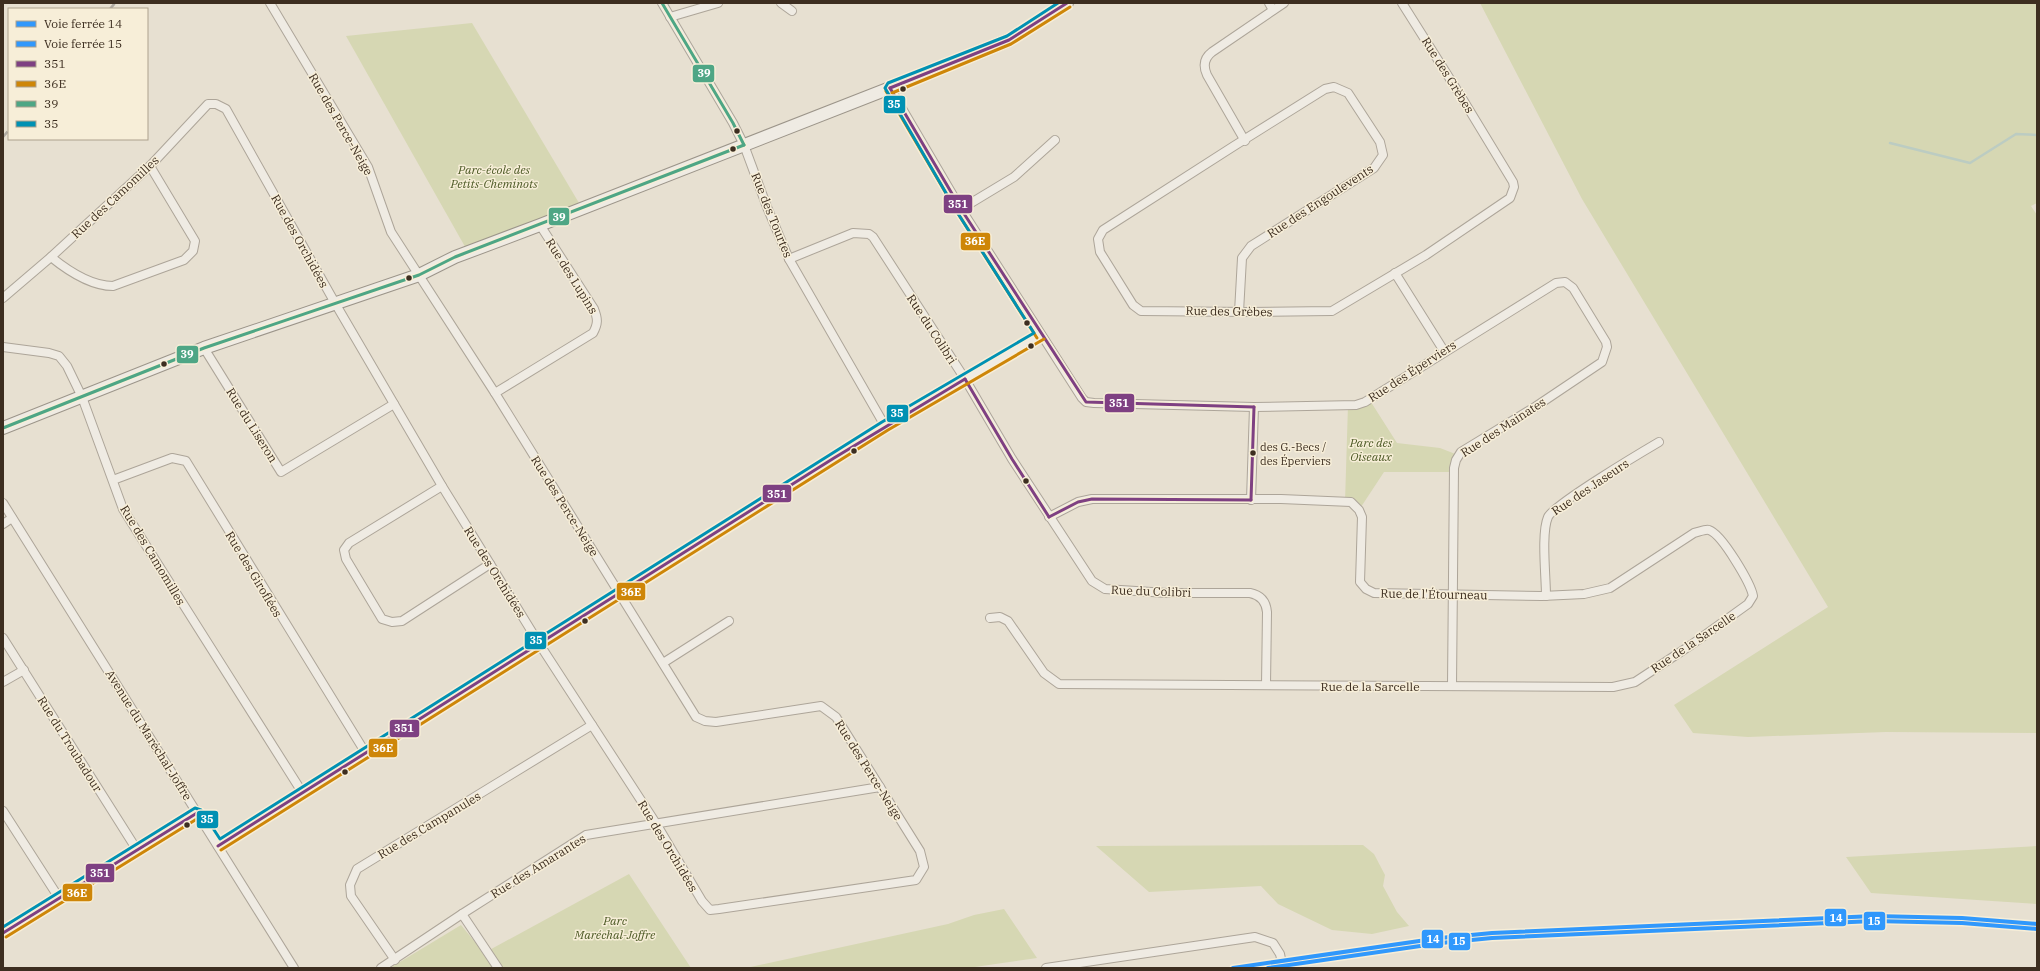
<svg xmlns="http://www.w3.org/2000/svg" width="2040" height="971" font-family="'IBM Plex Serif',serif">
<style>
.green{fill:#d6d7b3}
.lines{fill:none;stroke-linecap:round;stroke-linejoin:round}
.stream{stroke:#bcccc2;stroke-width:2.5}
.street-casing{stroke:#ada599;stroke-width:10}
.secondary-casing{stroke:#9c958a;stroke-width:14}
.street{stroke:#efebe3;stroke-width:8}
.secondary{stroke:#efebe3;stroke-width:12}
.rail{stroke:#afaaa2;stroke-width:2.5;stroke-dasharray:7 7;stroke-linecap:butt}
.bus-1-casing{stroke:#f7eed8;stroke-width:6}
.bus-2-casing{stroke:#f7eed8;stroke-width:6}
.bus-3-casing{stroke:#f7eed8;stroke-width:6}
.bus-4-casing{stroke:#f7eed8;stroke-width:6}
.bus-1{stroke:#7e4082;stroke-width:3}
.bus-2{stroke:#ce8608;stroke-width:3}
.bus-3{stroke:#4ea685;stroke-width:3}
.bus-4{stroke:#0091b3;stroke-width:3}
.rail-1-casing{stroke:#f7eed8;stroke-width:7}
.rail-2-casing{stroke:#f7eed8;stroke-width:7}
.rail-1{stroke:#3098fc;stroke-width:4}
.rail-2{stroke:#3098fc;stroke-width:4}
.bus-dot{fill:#3d2e20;stroke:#f7eed8;stroke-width:1.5}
.labels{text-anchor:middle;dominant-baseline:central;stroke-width:3;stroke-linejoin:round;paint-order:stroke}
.bus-label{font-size:11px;fill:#3d2e20;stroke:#f7eed8;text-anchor:start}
.street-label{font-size:12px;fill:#3d2e20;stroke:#f7eed8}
.park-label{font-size:12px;font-style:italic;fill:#4d5a26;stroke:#f7eed8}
.line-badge{stroke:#f7eed8;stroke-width:1.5}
.badge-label{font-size:11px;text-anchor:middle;font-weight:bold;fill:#fff}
</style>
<rect width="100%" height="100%" fill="#e7e0d1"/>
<g class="green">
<path d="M 1480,3 L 2037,3 L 2037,203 L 2031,206 L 2037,215 L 2037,733 L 1886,732 L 1748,737 L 1693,733 L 1674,705 L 1828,607 L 1582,199 Z"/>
<path d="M 472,23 L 582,208 L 468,252 L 346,36 Z"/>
<path d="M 1369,399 L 1397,443 L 1440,448 L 1458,455 L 1454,472 L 1384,472 L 1359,510 L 1345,502 L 1348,405 Z"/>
<path d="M 1363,845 L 1374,854 L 1385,875 L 1383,886 L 1397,912 L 1409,926 L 1372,934 L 1332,930 L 1278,904 L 1261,886 L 1149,892 L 1096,846 Z"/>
<path d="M 2037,846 L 2037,904 L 1871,893 L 1846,857 Z"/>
<path d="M 629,874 L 691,968 L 390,968 L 461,925 L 484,953 Z"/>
<path d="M 1004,909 L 1037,958 L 968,968 L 746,968 L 948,924 L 974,915 Z"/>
</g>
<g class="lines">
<path class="stream" d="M 1890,143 L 1970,163 L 2016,134 L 2037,135"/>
<g class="street-casing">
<g id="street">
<path d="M 662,3 L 733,123 L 744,145 L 767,207 L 789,259 L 885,426"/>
<path d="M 781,3 L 792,11"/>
<path d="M 1269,3 L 1273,10"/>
<path d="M 670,17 L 718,3"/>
<path d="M 890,88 L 961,209 L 1082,398 L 1086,402 L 1094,403 L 1254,407 L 1356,405 L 1365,402 L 1556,283 L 1565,282 L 1573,288 L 1606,342 L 1607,347 L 1602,362 L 1535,407 L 1461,452 L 1456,460 L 1454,468 L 1452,686"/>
<path d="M 1245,141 L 1207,75 C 1203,66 1204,58 1212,52 L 1284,3"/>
<path d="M 961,209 L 1014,177 L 1055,140"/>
<path d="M 51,257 C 67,270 91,286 113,286 L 184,260 L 193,251 L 195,241 L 150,166"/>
<path d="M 789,259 L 853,233 L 869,234 L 873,237 L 965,379 L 1012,459 L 1092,581 L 1105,589 L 1167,593 L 1250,593 C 1260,595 1266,601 1267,612 L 1266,685"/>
<path d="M 1395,273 L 1444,351"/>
<path d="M 3,298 L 51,257 L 150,166 L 208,104 L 216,104 L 226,109 L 335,303 L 442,486 L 540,645 L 657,825 L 702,901 L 710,910 L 719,909 L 916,880 L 924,867 L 920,851 L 836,717 L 821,706 L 716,722 L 705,721 L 696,717 L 495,393 L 391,232 L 368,167 L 270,3"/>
<path d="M 1239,312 L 1242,258 L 1251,246 L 1374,168 L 1383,155 L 1380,142 L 1348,93 L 1334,87 L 1325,89 L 1234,146 L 1103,230 L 1098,239 L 1100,252 L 1133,305 L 1141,311 L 1248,312 L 1332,311 L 1426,255 L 1510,198 L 1514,187 L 1513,182 L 1462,98 L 1402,3"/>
<path d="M 3,347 L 49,353 L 59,356 L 67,366 L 82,397 L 123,509 L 302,792"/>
<path d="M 204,348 L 281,472 L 394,404"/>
<path d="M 495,393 L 593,333 C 598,324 598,319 594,309 L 540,225"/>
<path d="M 113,480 L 172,458 L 186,461 L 365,752"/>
<path d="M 442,486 L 349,543 L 344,550 L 346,559 L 382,619 L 392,622 L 402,621 L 490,564"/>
<path d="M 1251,500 L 1254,407"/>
<path d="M 3,503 L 294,968"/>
<path d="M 3,524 L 12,518"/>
<path d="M 1546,596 C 1546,576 1541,533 1548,517 C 1553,505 1642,452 1659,442"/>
<path d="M 990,618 L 1000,617 L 1008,621 L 1044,673 L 1059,684 L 1613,687 L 1635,682 L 1691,645 L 1748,604 L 1753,596 C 1751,584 1722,534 1709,530 C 1705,529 1699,532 1694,533 L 1610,588 L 1584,594 L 1542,596 L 1374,593 L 1366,589 L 1360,582 L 1362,517 L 1359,510 L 1351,502 L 1281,499 L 1092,499 L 1078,502 L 1049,517"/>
<path d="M 3,638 L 137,850"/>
<path d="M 663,663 L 729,621"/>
<path d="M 3,682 L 24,670"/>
<path d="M 3,811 L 59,898"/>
<path d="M 218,846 L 302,792 L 619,595 L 885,426 L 1041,335"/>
<path d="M 462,914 L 498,968"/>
<path d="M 3,933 L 197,813"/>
<path d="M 395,960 L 351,896 L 350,885 L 357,869 L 592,725"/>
<path d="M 381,968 L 462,914 L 586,835 L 880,787"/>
<path d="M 1046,968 L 1255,937 L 1273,943 L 1280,954 L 1283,968"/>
</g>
</g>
<g class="secondary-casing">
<path id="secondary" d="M 3,428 L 204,348 L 419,275 L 455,257 L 540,225 L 890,88 L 1009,40 L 1067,3"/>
</g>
<use href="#street" class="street"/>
<use href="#secondary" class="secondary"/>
<g class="rail">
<path d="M 110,9 L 115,3"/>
<path d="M 3,137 L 9,130"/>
</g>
<g class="bus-1-casing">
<g id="bus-1">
<path d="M 890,88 L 961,209 L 1086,402 L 1254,407"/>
<path d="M 890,88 L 1009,40 L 1067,3"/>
<path d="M 965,379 L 1012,459 L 1049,517"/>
<path d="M 1251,500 L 1254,407"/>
<path d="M 1049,517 L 1078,502 L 1092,499 L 1251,500"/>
<path d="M 218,846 L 834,458 L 965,379"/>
<path d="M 3,933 L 197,813"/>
</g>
</g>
<g class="bus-2-casing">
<g id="bus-2">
<path d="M 886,91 L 957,212 L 1037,338"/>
<path d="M 892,93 L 1011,44 L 1070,7"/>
<path d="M 221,850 L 888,430 L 1044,339"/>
<path d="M 6,937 L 200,817"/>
</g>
</g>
<g class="bus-3-casing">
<g id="bus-3">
<path d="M 662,3 L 733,123 L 744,145"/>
<path d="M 3,428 L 204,348 L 419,275 L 455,257 L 744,145"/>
</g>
</g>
<g class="bus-4-casing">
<path id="bus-4" d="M 3,927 L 195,808 L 201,810 L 220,839 L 882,422 L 1034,333 L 957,212 L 885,88 L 888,83 L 1007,36 L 1058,3"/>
</g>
<use href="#bus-1" class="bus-1"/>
<use href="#bus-2" class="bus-2"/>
<use href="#bus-3" class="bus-3"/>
<use href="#bus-4" class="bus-4"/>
<g class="rail-1-casing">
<path id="rail-1" d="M 1233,968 L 1440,938 L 1492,933 L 1874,916 L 1962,918 L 2037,924"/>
</g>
<g class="rail-2-casing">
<path id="rail-2" d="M 1268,968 L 1441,943 L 1492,938 L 1874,921 L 1962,923 L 2037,929"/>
</g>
<use href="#rail-1" class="rail-1"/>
<use href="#rail-2" class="rail-2"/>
</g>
<g class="bus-dot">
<circle cx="903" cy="89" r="3.5"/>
<circle cx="737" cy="131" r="3.5"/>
<circle cx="733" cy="149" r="3.5"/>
<circle cx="409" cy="278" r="3.5"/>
<circle cx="1027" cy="323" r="3.5"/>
<circle cx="1031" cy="346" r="3.5"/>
<circle cx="164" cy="364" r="3.5"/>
<circle cx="854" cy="451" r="3.5"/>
<circle cx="1253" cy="453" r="3.5"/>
<circle cx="1026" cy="481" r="3.5"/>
<circle cx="585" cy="621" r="3.5"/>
<circle cx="345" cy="772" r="3.5"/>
<circle cx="187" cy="825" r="3.5"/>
</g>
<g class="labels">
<g class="bus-label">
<text x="1260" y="447">des G.-Becs /<tspan x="1260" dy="14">des Éperviers</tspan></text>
</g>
<g class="street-label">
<text transform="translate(1448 75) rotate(58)">Rue des Grèbes</text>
<text transform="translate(341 124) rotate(60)">Rue des Perce-Neige</text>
<text transform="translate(115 197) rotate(-43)">Rue des Camomilles</text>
<text transform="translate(1320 201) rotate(-33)">Rue des Engoulevents</text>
<text transform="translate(772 215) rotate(68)">Rue des Tourtes</text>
<text transform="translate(300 241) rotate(61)">Rue des Orchidées</text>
<text transform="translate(572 276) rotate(58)">Rue des Lupins</text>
<text transform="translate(1229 311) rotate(1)">Rue des Grèbes</text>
<text transform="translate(932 329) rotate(57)">Rue du Colibri</text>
<text transform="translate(1412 371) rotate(-33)">Rue des Éperviers</text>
<text transform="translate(252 425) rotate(58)">Rue du Liseron</text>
<text transform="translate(1503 427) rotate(-33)">Rue des Mainates</text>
<text transform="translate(1590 487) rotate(-34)">Rue des Jaseurs</text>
<text transform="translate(565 506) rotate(58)">Rue des Perce-Neige</text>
<text transform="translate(153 555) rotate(59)">Rue des Camomilles</text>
<text transform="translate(495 572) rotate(58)">Rue des Orchidées</text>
<text transform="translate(254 574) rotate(59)">Rue des Giroflées</text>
<text transform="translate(1151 591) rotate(2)">Rue du Colibri</text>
<text transform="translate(1434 594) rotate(1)">Rue de l'Étourneau</text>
<text transform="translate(1693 642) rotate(-34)">Rue de la Sarcelle</text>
<text x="1370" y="686">Rue de la Sarcelle</text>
<text transform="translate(149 735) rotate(58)">Avenue du Maréchal-Joffre</text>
<text transform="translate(70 744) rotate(58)">Rue du Troubadour</text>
<text transform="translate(869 770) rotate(58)">Rue des Perce-Neige</text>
<text transform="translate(429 825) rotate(-31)">Rue des Campanules</text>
<text transform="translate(668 846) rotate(59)">Rue des Orchidées</text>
<text transform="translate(538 866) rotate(-32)">Rue des Amarantes</text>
</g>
<g class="park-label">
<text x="494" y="169">Parc-école des<tspan x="494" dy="14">Petits-Cheminots</tspan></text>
<text x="1371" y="442">Parc des<tspan x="1371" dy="14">Oiseaux</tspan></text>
<text x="615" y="920">Parc<tspan x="615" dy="14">Maréchal-Joffre</tspan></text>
</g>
</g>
<g class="line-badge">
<rect x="692" y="64" width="23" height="19" rx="4" fill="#4ea685"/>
<rect x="883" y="95" width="23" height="19" rx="4" fill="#0091b3"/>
<rect x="943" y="194" width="30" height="20" rx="4" fill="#7e4082"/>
<rect x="548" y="207" width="22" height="19" rx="4" fill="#4ea685"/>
<rect x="960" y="232" width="31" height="19" rx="4" fill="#ce8608"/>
<rect x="176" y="345" width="23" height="19" rx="4" fill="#4ea685"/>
<rect x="1104" y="393" width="31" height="20" rx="4" fill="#7e4082"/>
<rect x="886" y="404" width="23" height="19" rx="4" fill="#0091b3"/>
<rect x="762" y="484" width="30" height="19" rx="4" fill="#7e4082"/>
<rect x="616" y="582" width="30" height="19" rx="4" fill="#ce8608"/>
<rect x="524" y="631" width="23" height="19" rx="4" fill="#0091b3"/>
<rect x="389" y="719" width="31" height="19" rx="4" fill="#7e4082"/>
<rect x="368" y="738" width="30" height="20" rx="4" fill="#ce8608"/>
<rect x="196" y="810" width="23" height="19" rx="4" fill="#0091b3"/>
<rect x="85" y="863" width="30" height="20" rx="4" fill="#7e4082"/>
<rect x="62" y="883" width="31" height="19" rx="4" fill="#ce8608"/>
<rect x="1824" y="908" width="23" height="19" rx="4" fill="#3098fc"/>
<rect x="1863" y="911" width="23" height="20" rx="4" fill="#3098fc"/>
<rect x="1421" y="929" width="23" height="20" rx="4" fill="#3098fc"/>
<rect x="1448" y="932" width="23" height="19" rx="4" fill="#3098fc"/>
</g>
<g class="badge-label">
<text x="704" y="77">39</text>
<text x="894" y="108">35</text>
<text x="958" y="208">351</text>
<text x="559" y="221">39</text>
<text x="975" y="245">36E</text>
<text x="187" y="358">39</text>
<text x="1119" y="407">351</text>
<text x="897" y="417">35</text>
<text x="777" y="498">351</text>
<text x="631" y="596">36E</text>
<text x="536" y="644">35</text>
<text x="404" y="732">351</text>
<text x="383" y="752">36E</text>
<text x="207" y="823">35</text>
<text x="100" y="877">351</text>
<text x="77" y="897">36E</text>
<text x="1836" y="922">14</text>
<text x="1874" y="925">15</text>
<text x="1433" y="943">14</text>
<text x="1459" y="945">15</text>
</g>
<rect width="2040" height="971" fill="none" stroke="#3d2e20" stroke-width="8"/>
<rect x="8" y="8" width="140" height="132" fill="#f7eed8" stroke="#ada18e"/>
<rect x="16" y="21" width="20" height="6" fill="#3098fc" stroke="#ada18e"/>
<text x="44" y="28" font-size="12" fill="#3d2e20">Voie ferrée 14</text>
<rect x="16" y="41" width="20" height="6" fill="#3098fc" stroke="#ada18e"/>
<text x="44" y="48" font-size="12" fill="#3d2e20">Voie ferrée 15</text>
<rect x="16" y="61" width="20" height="6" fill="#7e4082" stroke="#ada18e"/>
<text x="44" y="68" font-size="12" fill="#3d2e20">351</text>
<rect x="16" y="81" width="20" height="6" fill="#ce8608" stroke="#ada18e"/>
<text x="44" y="88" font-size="12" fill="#3d2e20">36E</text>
<rect x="16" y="101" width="20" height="6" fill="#4ea685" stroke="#ada18e"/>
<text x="44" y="108" font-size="12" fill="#3d2e20">39</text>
<rect x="16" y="121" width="20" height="6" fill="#0091b3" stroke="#ada18e"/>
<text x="44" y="128" font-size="12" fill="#3d2e20">35</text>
</svg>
